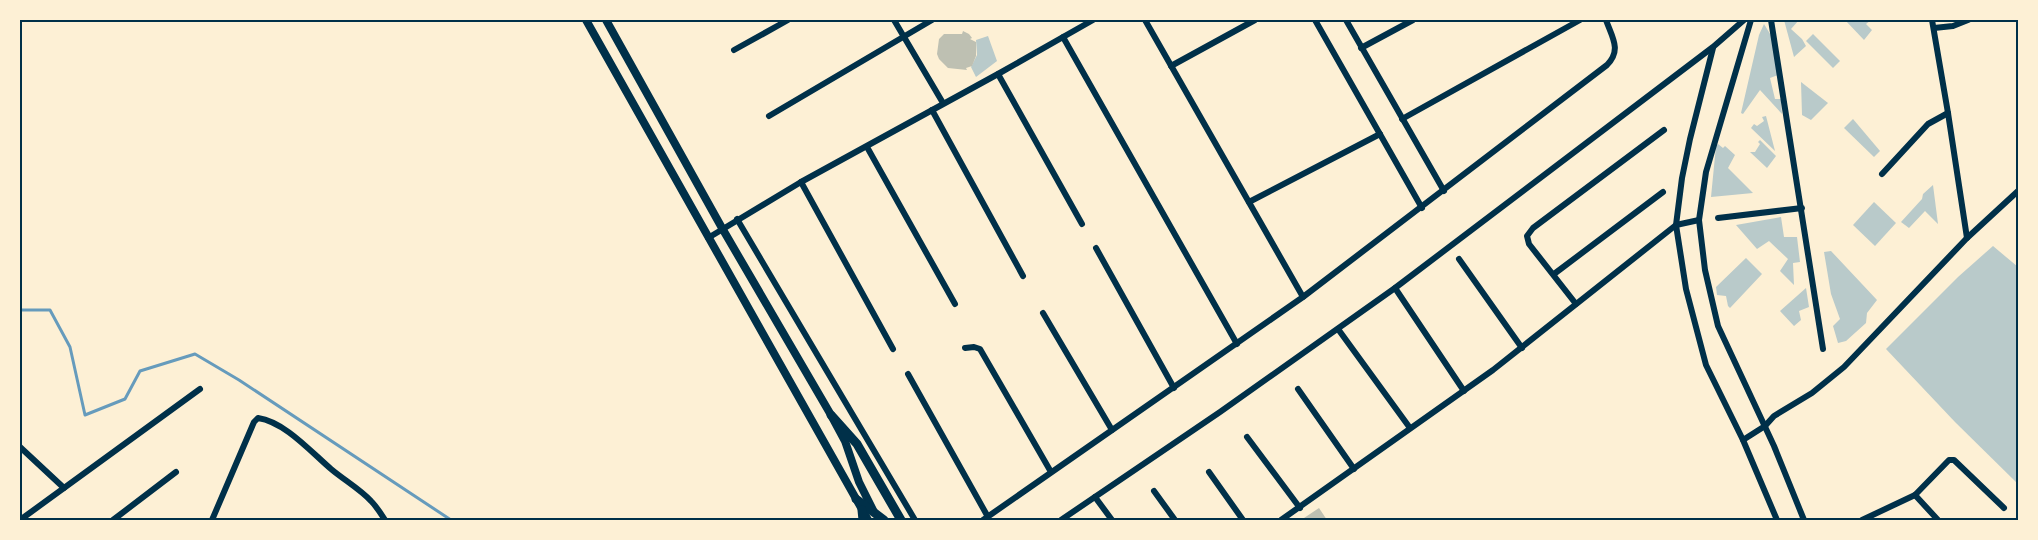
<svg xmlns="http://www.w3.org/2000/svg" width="2038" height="540" font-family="'PT Sans Narrow',sans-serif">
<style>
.green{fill:#b9caca}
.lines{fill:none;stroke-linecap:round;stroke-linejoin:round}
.stream{stroke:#669bbc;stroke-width:3}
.building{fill:#bec0b2}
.minor{stroke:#003049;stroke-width:6}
.secondary{stroke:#003049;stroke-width:8}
.primary{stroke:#003049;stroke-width:9}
.neatline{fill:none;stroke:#003049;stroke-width:2}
</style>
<rect width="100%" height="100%" fill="#fdf0d5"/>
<g class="green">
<path d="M 1784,20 L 1799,20 L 1791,29 L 1802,39 L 1806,46 L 1794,57 Z"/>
<path d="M 1845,20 L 1871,20 L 1866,24 L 1872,30 L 1864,40 Z"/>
<path d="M 1764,24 L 1778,47 L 1778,75 L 1770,78 L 1775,99 L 1781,99 L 1782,114 L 1760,90 L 1743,114 L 1741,113 L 1759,35 Z"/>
<path d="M 1813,34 L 1840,61 L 1833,68 L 1806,41 Z"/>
<path d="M 988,36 L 997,61 L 976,77 L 971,67 L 977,55 L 976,40 Z"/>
<path d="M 1801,82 L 1828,103 L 1811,120 L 1802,115 Z"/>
<path d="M 1766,116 L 1775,151 L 1751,128 L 1754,124 L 1757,126 L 1764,121 L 1762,117 Z"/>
<path d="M 1853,119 L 1880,151 L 1874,157 L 1844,128 Z"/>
<path d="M 1760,140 L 1776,156 L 1767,168 L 1750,152 L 1755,152 L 1760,144 L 1758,142 Z"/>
<path d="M 1718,144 L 1723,148 L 1725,146 L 1735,155 L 1728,168 L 1753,193 L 1711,197 L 1716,146 Z"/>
<path d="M 1933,185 L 1938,224 L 1925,211 L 1909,228 L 1901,222 L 1922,199 L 1923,194 Z"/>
<path d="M 1874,202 L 1896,223 L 1875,246 L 1853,225 Z"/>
<path d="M 1781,217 L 1784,237 L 1797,237 L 1800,262 L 1793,263 L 1794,285 L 1780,271 L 1788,259 L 1769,241 L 1757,249 L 1736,225 Z"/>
<path d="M 1993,246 L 2018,267 L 2018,484 L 1955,422 L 1886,349 L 1958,277 Z"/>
<path d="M 1831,251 L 1877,300 L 1867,313 L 1866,323 L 1846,341 L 1838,343 L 1833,326 L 1840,319 L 1831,294 L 1824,252 Z"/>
<path d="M 1746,258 L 1762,274 L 1730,308 L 1728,306 L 1726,296 L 1717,295 L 1716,287 Z"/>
<path d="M 1806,288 L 1809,307 L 1799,311 L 1801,320 L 1794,326 L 1780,311 Z"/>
</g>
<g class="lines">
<path class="stream" d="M 20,310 L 50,310 L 70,347 L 85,415 L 125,399 L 140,371 L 195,354 L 239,380 L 451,520"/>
</g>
<g class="building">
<path d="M 963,31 L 969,34 L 972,38 L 970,39 L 976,42 L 976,56 L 972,66 L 966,68 L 967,70 L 948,68 L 939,59 L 937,54 L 939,39 L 944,34 L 962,34 Z"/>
<path d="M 1319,508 L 1327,520 L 1301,520 Z"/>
</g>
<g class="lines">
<g class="minor">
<path d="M 894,20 L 943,103"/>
<path d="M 1145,20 L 1303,297"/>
<path d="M 1315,20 L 1422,208"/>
<path d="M 1346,20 L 1444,191"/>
<path d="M 1751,20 L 1706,172 L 1699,220 L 1705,270 L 1718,326 L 1774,446 L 1804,520"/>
<path d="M 1771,20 L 1823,349"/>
<path d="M 1932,20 L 1948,113 L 1967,238"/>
<path d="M 1934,28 L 1953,26 L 1968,20"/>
<path d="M 1063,37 L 1237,344"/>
<path d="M 1361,48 L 1413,20"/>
<path d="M 1713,48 L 1690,139 L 1682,178 L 1676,225 L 1686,289 L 1706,365 L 1743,440 L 1777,520"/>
<path d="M 734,50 L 788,20"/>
<path d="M 1171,66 L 1255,20"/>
<path d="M 998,74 L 1082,224"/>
<path d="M 932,110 L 1023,276"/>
<path d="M 769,116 L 932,20"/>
<path d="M 1402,119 L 1580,20"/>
<path d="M 867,147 L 955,304"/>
<path d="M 1882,174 L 1928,124 L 1948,113"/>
<path d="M 801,182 L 893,349"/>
<path d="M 1249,202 L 1380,134"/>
<path d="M 1718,218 L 1802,208"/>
<path d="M 737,219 L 915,520"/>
<path d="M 708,238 L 801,182 L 998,74 L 1093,20"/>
<path d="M 1096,248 L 1174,388"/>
<path d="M 1459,259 L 1522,348"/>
<path d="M 1554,274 L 1663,192"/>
<path d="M 1395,288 L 1464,391"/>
<path d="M 1576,304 L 1529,244 L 1527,236 L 1533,228 L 1664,130"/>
<path d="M 1043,313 L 1112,430"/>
<path d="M 1338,329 L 1410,428"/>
<path d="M 965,348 L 974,347 L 980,349 L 1051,472"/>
<path d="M 908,374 L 988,517"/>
<path d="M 1298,389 L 1354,469"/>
<path d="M 1247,437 L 1300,508"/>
<path d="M 1743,440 L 1765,426 L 1774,416 L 1812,393 L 1844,367 L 1967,238 L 2018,191"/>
<path d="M 20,447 L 64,488"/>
<path d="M 1209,472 L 1243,520"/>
<path d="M 1154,491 L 1175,520"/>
<path d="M 1915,495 L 1938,520"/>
<path d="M 1095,497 L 1112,520"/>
<path d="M 20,520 L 200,389"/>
<path d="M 113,520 L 176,472"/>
<path d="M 212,520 L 254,422 L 258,418 C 285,422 311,452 331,469 C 344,480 360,489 371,501 C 377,507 381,514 385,520"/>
<path d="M 983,520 L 1303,297 L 1607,65 C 1622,50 1612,37 1606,20"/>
<path d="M 1061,520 L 1220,412 L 1395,288 L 1713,47 L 1744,20"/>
<path d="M 1281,520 L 1493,370 L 1676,225 L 1699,220"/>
<path d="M 1862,520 L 1915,495 L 1949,460 L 1954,460 L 2004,508"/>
</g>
<g class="secondary">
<path d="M 586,20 L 868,520"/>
<path d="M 606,20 L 722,228 L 831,415 L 845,441 L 859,482 L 874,512"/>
</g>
<g class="primary">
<path d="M 831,415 L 857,444 L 901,520"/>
<path d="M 856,499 L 884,520"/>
<path d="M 862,510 L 863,520"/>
</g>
</g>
<rect width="2038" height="540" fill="none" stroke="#fdf0d5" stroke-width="42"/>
<rect x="21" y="21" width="1996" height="498" class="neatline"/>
</svg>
